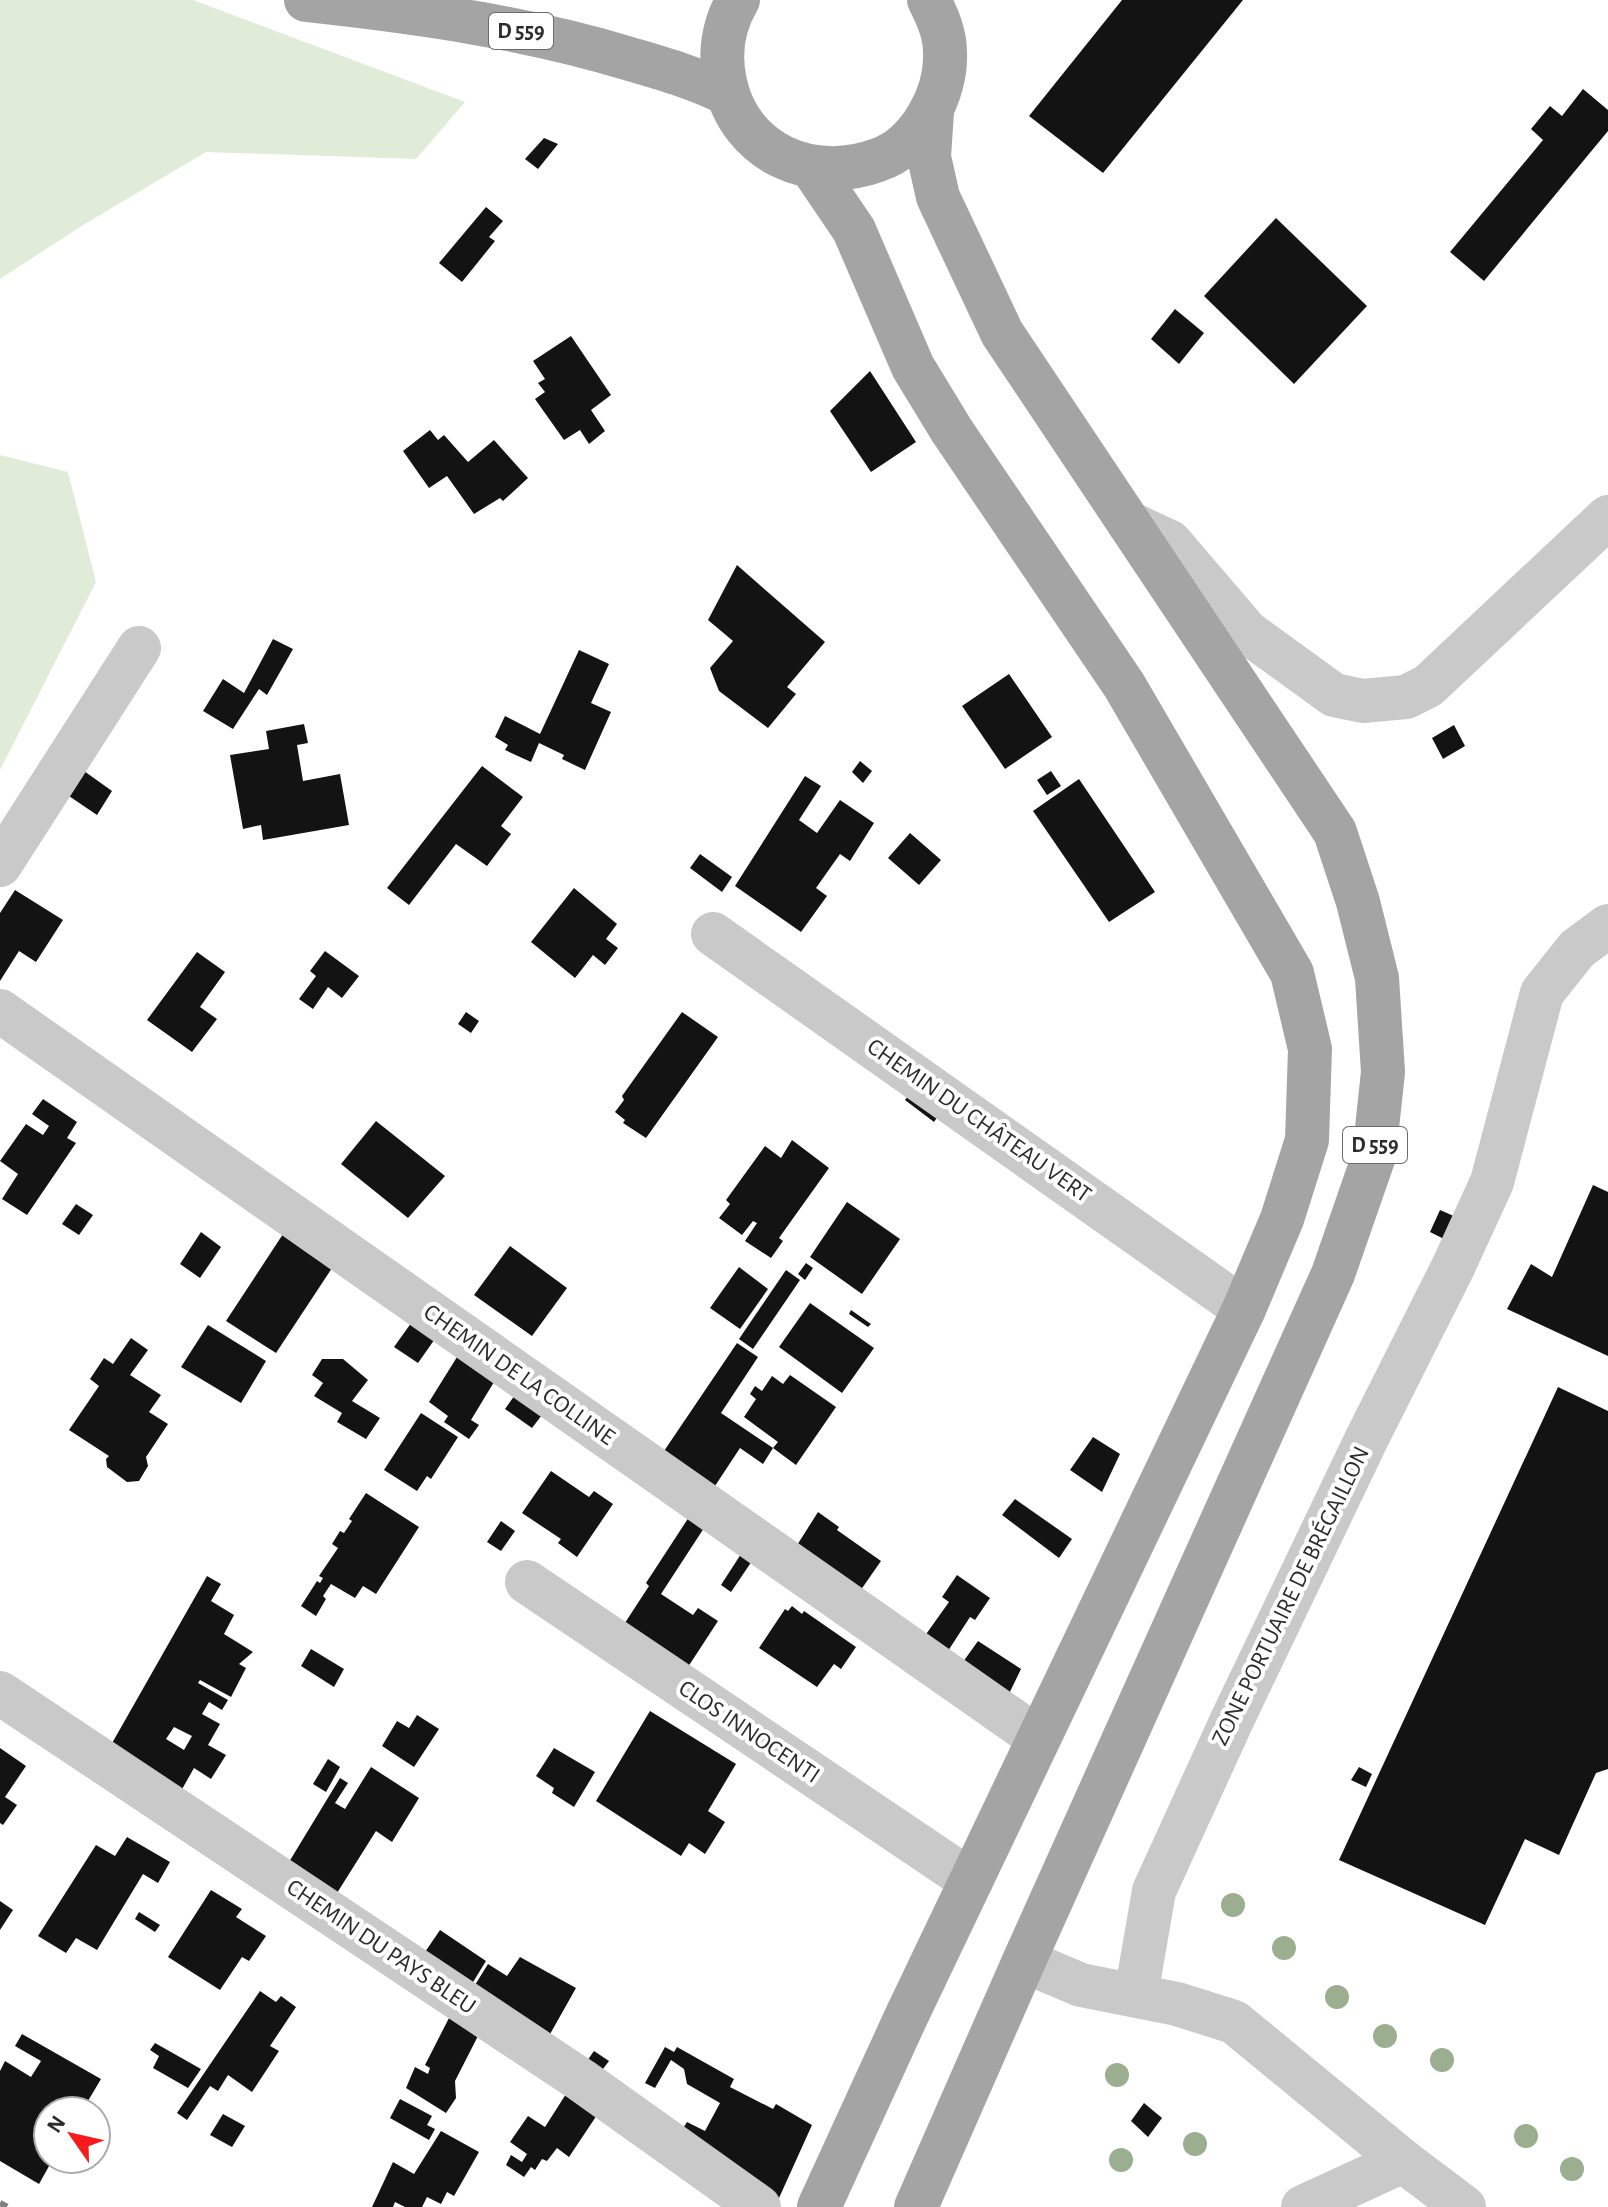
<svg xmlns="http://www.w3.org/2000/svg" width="1608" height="2207" font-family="'Alegreya Sans',sans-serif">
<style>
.green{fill:#e1ecd8}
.building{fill:#131313;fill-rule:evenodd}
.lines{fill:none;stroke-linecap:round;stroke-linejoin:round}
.minor{stroke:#c9c9c9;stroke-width:44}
.major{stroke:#a4a4a4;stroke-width:44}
.rail{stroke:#818181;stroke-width:6;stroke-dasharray:8 6;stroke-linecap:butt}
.tree{fill:#9cae90}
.labels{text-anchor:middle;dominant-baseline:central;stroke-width:8;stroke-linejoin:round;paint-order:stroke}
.shield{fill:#fff;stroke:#6b6b6b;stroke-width:2}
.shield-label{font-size:22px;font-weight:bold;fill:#2c2c2c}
.street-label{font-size:24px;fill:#2c2c2c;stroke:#fff}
</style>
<rect width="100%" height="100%" fill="#fff"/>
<g class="green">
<path d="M 0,0 L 193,0 L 465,102 L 416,159 L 206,152 L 83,225 L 0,279 Z"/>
<path d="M 0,455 L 68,472 L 96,582 L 0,770 Z"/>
</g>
<g class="building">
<path d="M 1122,0 L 1243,0 L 1103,173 L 1029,116 Z"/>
<path d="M 1583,89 L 1608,110 L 1608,131 L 1484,281 L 1450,252 L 1543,140 L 1531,129 L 1550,106 L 1562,116 Z"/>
<path d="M 544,138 L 558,144 L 538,169 L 525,159 Z"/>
<path d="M 486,207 L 503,221 L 489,237 L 495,241 L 462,282 L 439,263 Z"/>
<path d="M 1276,218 L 1367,306 L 1294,384 L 1204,296 Z"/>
<path d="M 1175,309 L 1204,333 L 1179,364 L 1151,339 Z"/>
<path d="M 571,336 L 611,395 L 591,410 L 605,431 L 589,444 L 580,430 L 564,440 L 535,399 L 545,392 L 538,383 L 545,379 L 533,361 Z"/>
<path d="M 870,371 L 916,442 L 871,472 L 830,411 Z"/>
<path d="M 430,430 L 438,440 L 444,435 L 468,462 L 494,440 L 528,478 L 503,501 L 500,498 L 474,514 L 447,476 L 429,488 L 403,451 Z"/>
<path d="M 737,565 L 825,642 L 787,687 L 796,694 L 768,728 L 719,691 L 710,668 L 733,641 L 708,620 Z"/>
<path d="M 273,639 L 293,649 L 267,695 L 259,689 L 233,729 L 203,711 L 223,679 L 244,693 Z"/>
<path d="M 579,650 L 609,664 L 591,703 L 611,712 L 585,770 L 562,759 L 564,755 L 539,743 L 531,762 L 505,750 L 508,745 L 495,737 L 505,716 L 540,734 Z"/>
<path d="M 1009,674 L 1052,737 L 1005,769 L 962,706 Z"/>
<path d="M 304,724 L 308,743 L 297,745 L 303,781 L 340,774 L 349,825 L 263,840 L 261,825 L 243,829 L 230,755 L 269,749 L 266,731 Z"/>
<path d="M 1454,725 L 1465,746 L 1443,759 L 1432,738 Z"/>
<path d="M 860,761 L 872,771 L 863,783 L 852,772 Z"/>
<path d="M 482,766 L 523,797 L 501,826 L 511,834 L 487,866 L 456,844 L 409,905 L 387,888 Z"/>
<path d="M 84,771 L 112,791 L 97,815 L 69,796 Z"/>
<path d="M 1051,771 L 1061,786 L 1047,795 L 1037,780 Z"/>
<path d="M 805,776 L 821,786 L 799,820 L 817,833 L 840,800 L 874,823 L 850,861 L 840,854 L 816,888 L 827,896 L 801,932 L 735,886 Z"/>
<path d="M 1079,779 L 1155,892 L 1109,922 L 1033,811 Z"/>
<path d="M 910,833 L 941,860 L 919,885 L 888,858 Z"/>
<path d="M 700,854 L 732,877 L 722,892 L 690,868 Z"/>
<path d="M 574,888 L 617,924 L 606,939 L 618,948 L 605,965 L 593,955 L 575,978 L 531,942 Z"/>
<path d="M 15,890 L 63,920 L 36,962 L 19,951 L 0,981 L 0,913 Z"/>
<path d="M 325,951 L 359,976 L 342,998 L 328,987 L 313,1009 L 299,999 L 316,976 L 310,971 Z"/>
<path d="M 197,952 L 225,972 L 200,1007 L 217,1019 L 192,1052 L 147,1020 Z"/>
<path d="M 466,1012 L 479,1021 L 471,1033 L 458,1024 Z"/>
<path d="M 682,1012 L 718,1037 L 646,1138 L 623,1123 L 625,1120 L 615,1112 L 624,1100 L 622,1096 Z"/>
<path d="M 915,1087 L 943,1109 L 934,1122 L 905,1100 Z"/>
<path d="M 43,1099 L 77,1122 L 67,1138 L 76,1143 L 27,1215 L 2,1199 L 18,1174 L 0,1161 L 26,1124 L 43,1135 L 49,1126 L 32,1114 Z"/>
<path d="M 376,1121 L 445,1176 L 408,1218 L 341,1164 Z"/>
<path d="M 792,1140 L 829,1168 L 779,1238 L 783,1241 L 771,1258 L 745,1241 L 757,1223 L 753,1221 L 742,1235 L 719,1218 L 730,1204 L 726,1200 L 765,1146 L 781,1158 Z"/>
<path d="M 1593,1185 L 1608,1192 L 1608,1356 L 1507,1309 L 1531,1264 L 1552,1277 Z"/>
<path d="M 847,1202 L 900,1239 L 862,1294 L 810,1257 Z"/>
<path d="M 76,1204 L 93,1215 L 79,1235 L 62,1224 Z"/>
<path d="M 1440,1210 L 1456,1217 L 1446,1240 L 1430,1232 Z"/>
<path d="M 285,1231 L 334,1265 L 276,1353 L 226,1321 Z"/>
<path d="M 201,1232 L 221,1247 L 200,1278 L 180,1264 Z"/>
<path d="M 510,1246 L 567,1288 L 532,1336 L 474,1295 Z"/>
<path d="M 806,1263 L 813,1268 L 805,1280 L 798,1274 Z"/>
<path d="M 739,1267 L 768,1289 L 740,1329 L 710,1308 Z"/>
<path d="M 786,1270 L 800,1280 L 753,1349 L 739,1339 Z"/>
<path d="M 810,1303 L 874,1348 L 842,1393 L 779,1347 Z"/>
<path d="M 851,1310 L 871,1324 L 868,1327 L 849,1314 Z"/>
<path d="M 414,1319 L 437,1336 L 418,1363 L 394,1347 Z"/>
<path d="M 208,1325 L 266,1361 L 241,1403 L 181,1367 Z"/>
<path d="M 131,1338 L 148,1350 L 130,1375 L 161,1395 L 149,1412 L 168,1424 L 146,1457 L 148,1466 L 139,1481 L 127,1482 L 107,1467 L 106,1459 L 109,1456 L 69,1430 L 99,1386 L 90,1379 L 104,1358 L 113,1364 Z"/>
<path d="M 737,1343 L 758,1357 L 721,1413 L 773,1448 L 763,1464 L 740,1448 L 713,1489 L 662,1454 Z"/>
<path d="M 457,1357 L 494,1382 L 471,1420 L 479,1425 L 469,1439 L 444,1422 L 448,1416 L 429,1402 Z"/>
<path d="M 322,1359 L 343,1359 L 368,1380 L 352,1401 L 380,1418 L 366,1439 L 337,1422 L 342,1413 L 314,1396 L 323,1383 L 312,1375 Z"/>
<path d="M 790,1375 L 836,1407 L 796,1465 L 773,1448 L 778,1442 L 744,1417 L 756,1399 L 750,1394 L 755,1386 L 762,1391 L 772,1376 L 783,1384 Z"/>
<path d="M 1558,1387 L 1608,1411 L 1608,1769 L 1596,1773 L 1559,1855 L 1525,1839 L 1485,1925 L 1339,1860 Z"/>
<path d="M 517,1392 L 545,1411 L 532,1428 L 505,1409 Z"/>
<path d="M 421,1413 L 458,1437 L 431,1479 L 427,1476 L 417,1491 L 384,1470 Z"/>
<path d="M 1093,1437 L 1120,1454 L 1102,1492 L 1070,1470 Z"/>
<path d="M 551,1471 L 589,1497 L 594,1491 L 613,1504 L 577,1557 L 558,1543 L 561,1539 L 522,1513 Z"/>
<path d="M 366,1493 L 419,1527 L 376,1594 L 363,1586 L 355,1598 L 331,1584 L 323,1596 L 326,1599 L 316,1616 L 301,1606 L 317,1581 L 320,1583 L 323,1578 L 319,1576 L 338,1548 L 332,1544 L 340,1531 L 344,1533 L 352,1521 L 349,1519 Z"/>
<path d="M 1015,1499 L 1072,1539 L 1059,1558 L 1002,1515 Z"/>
<path d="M 818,1512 L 839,1527 L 837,1530 L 881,1561 L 858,1594 L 794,1550 Z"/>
<path d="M 689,1517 L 704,1528 L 661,1594 L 693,1615 L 698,1608 L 718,1621 L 686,1670 L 621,1629 L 649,1586 L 646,1583 Z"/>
<path d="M 501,1521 L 515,1531 L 501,1551 L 487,1542 Z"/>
<path d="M 741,1554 L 752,1561 L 731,1592 L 721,1585 Z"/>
<path d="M 957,1575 L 990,1598 L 975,1620 L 970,1617 L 948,1651 L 963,1662 L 978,1641 L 1021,1669 L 1005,1702 L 919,1644 L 949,1602 L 942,1597 Z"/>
<path d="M 207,1576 L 221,1584 L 211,1601 L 234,1615 L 224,1634 L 253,1652 L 239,1664 L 246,1668 L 231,1697 L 200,1680 L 198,1683 L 228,1700 L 222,1710 L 209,1702 L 202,1714 L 220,1724 L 208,1745 L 226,1755 L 211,1779 L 194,1768 L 177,1798 L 107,1752 ZM 174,1727 L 192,1736 L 184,1750 L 166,1739 Z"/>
<path d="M 792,1606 L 802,1614 L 804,1611 L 856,1647 L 841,1669 L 834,1664 L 817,1687 L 759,1648 L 785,1609 L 788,1611 Z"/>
<path d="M 311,1649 L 344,1669 L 334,1687 L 301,1666 Z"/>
<path d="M 650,1711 L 736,1764 L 708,1811 L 725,1822 L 705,1854 L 689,1843 L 681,1856 L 596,1801 Z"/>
<path d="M 417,1715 L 439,1729 L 414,1767 L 382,1746 L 397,1721 L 409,1728 Z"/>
<path d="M 0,1748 L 26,1766 L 5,1797 L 17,1805 L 3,1825 L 0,1823 Z"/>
<path d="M 554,1748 L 595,1772 L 574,1807 L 552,1793 L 554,1788 L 536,1776 Z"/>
<path d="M 328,1759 L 340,1767 L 326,1792 L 313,1784 Z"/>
<path d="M 371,1767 L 419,1798 L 392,1842 L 376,1831 L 337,1893 L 289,1862 L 340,1778 L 348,1783 L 335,1803 L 345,1809 Z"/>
<path d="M 1359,1767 L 1372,1774 L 1366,1787 L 1351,1780 Z"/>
<path d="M 127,1837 L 170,1862 L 158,1883 L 143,1874 L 97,1950 L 76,1938 L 66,1953 L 38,1936 L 96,1845 L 115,1856 Z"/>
<path d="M 211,1890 L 242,1909 L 236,1917 L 266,1936 L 249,1961 L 242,1957 L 220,1990 L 168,1957 Z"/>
<path d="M 0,1901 L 13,1910 L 0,1930 Z"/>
<path d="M 139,1912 L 160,1925 L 155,1932 L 135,1919 Z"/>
<path d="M 440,1930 L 486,1961 L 470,1987 L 423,1955 Z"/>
<path d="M 520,1957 L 576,1988 L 545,2043 L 470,1993 L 488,1964 L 507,1976 Z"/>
<path d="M 260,1991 L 276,2002 L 281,1996 L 296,2007 L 270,2046 L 279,2051 L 252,2092 L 228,2075 L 218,2091 L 210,2086 L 187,2120 L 177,2113 Z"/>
<path d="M 449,2018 L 479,2034 L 455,2081 L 456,2098 L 446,2113 L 406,2088 L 415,2067 L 428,2074 L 430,2068 L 425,2065 Z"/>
<path d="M 22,2034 L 101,2079 L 82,2111 L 48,2111 L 48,2141 L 43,2148 L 48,2151 L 48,2159 L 53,2159 L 39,2184 L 0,2161 L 0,2071 L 5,2061 L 31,2077 L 41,2061 L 15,2046 Z"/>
<path d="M 155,2043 L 201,2069 L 188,2088 L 153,2068 L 159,2056 L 150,2050 Z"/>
<path d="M 665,2047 L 674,2052 L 677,2047 L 734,2079 L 730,2087 L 773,2109 L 776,2104 L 812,2125 L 779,2198 L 680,2133 L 687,2122 L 705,2131 L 720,2103 L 687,2084 L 684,2069 L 671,2060 L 655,2088 L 645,2083 Z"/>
<path d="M 594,2051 L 609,2061 L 597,2077 L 582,2068 Z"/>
<path d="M 566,2094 L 597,2115 L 569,2157 L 557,2148 L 547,2161 L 542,2159 L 535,2170 L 531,2167 L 524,2177 L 506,2165 L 511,2155 L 522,2162 L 527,2154 L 510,2142 L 528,2116 L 545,2127 Z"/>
<path d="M 400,2099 L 432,2116 L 427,2125 L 435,2129 L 429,2140 L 390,2118 Z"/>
<path d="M 1144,2103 L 1162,2118 L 1148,2137 L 1131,2121 Z"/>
<path d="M 223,2114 L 245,2126 L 232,2147 L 210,2135 Z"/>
<path d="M 441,2131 L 479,2152 L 454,2196 L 447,2192 L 441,2204 L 427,2197 L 422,2207 L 405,2207 L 395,2202 L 393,2207 L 372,2207 L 393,2162 L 414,2174 Z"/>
</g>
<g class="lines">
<g class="minor">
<path d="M 1129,523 L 1170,542 L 1247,632 L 1334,695 L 1363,701 L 1406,697 L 1428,686 L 1608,517"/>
<path d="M 0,865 L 139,648"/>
<path d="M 713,934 L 1244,1309"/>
<path d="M 0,1011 L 1038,1738"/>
<path d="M 527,1582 L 971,1881"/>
<path d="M 0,1693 L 581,2080 L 759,2207"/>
<path d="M 1024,1961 L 1081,1985 L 1177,2004 L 1234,2022 L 1403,2161 L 1464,2207"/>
<path d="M 1136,1995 L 1154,1891 L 1232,1720 L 1366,1440 L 1454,1265 L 1492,1182 L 1542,993 L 1577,949 L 1608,926"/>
<path d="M 1303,2207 L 1403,2161"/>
</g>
<g class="major">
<path d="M 306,0 C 416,12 525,27 630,59 C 664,69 696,78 728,94"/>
<path d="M 738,0 C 723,25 719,54 725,82 C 740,154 813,184 878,160 C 919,146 947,94 945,52 C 945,33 937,16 929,0"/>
<path d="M 812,168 L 854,230 L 913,367 L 952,431 L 1124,685 L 1292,973 L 1310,1049 L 1307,1140 L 1282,1219 L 1244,1309 L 906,2017 L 819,2207"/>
<path d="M 916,2207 L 1024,1961 L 1333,1274 L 1374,1156 L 1383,1072 L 1377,978 L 1358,902 L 1335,832 L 1002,333 L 938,197 L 929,157 L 932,111"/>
</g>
<path class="rail" d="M 0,2203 L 8,2207"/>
</g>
<g class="tree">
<circle cx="1233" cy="1905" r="12"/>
<circle cx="1284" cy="1948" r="12"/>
<circle cx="1337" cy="1997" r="12"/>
<circle cx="1385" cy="2036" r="12"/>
<circle cx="1442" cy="2060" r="12"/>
<circle cx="1117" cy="2075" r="12"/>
<circle cx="1526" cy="2136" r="12"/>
<circle cx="1195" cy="2144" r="12"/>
<circle cx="1121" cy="2160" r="12"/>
<circle cx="1572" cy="2169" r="12"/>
</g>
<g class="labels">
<g class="shield">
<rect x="489" y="13" width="64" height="36" rx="6"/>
<rect x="1343" y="1127" width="64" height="36" rx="6"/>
</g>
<g class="shield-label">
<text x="521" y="31">D 559</text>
<text x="1375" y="1145">D 559</text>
</g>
<g class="street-label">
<text transform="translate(979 1121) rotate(35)">CHEMIN DU CHÂTEAU VERT</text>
<text transform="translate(519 1375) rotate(35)">CHEMIN DE LA COLLINE</text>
<text transform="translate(1291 1596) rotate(-64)">ZONE PORTUAIRE DE BRÉGAILLON</text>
<text transform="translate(749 1732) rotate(34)">CLOS INNOCENTI</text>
<text transform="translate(381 1947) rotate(34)">CHEMIN DU PAYS BLEU</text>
</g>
</g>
<g transform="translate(72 2135) rotate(304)"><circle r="38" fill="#ffffff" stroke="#ababab" stroke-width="2"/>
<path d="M0-6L14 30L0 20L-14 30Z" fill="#f61b1d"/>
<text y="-12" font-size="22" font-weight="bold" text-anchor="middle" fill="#2c2c2c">N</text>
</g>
</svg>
